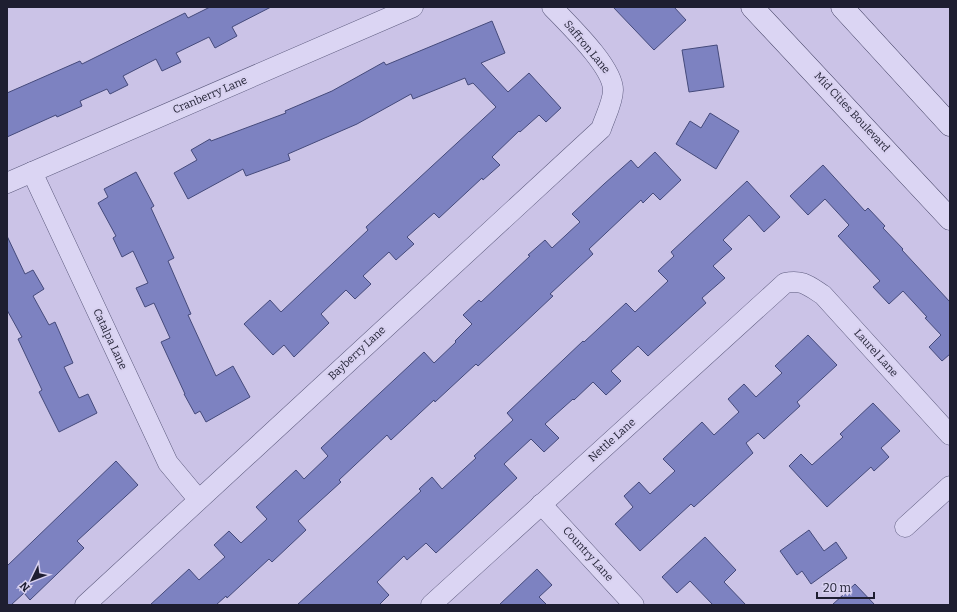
<svg xmlns="http://www.w3.org/2000/svg" width="957" height="612" font-family="Bitter,serif">
<style>
.building{fill:#7d82c1;stroke:#454a7b}
.lines{fill:none;stroke-linecap:round;stroke-linejoin:round}
.minor-casing{stroke:#5e5c7f;stroke-width:21}
.secondary-casing{stroke:#403f61;stroke-width:23}
.minor{stroke:#dbd5f3;stroke-width:20}
.secondary{stroke:#dbd5f3;stroke-width:22}
.labels{text-anchor:middle;dominant-baseline:central;stroke-width:4;stroke-linejoin:round;paint-order:stroke}
.street-label{font-size:11px;fill:#1e1e31;stroke:#d8d1f0}
</style>
<rect width="100%" height="100%" fill="#cbc3e7"/>
<g class="building">
<path d="M 210,7 L 271,7 L 232,27 L 237,36 L 215,48 L 209,37 L 176,53 L 181,62 L 162,71 L 156,59 L 123,76 L 128,85 L 110,94 L 107,89 L 80,101 L 82,106 L 57,117 L 56,115 L 7,137 L 7,93 L 80,61 L 82,64 L 185,13 L 188,18 Z"/>
<path d="M 613,7 L 674,7 L 686,20 L 654,50 Z"/>
<path d="M 492,21 L 505,53 L 481,63 L 508,92 L 529,73 L 561,108 L 546,122 L 539,115 L 520,132 L 519,131 L 492,157 L 500,165 L 483,180 L 482,178 L 439,218 L 434,213 L 407,237 L 414,244 L 396,260 L 389,252 L 363,276 L 371,284 L 355,299 L 346,290 L 321,314 L 329,323 L 294,357 L 284,345 L 273,355 L 244,324 L 270,300 L 281,312 L 368,230 L 366,227 L 496,107 L 473,83 L 468,85 L 465,78 L 413,99 L 411,94 L 357,124 L 288,154 L 290,160 L 246,176 L 243,169 L 188,199 L 174,173 L 197,160 L 191,150 L 210,139 L 211,141 L 286,113 L 285,111 L 332,91 L 384,62 L 386,65 Z"/>
<path d="M 717,45 L 724,87 L 689,92 L 682,50 Z"/>
<path d="M 710,113 L 739,131 L 716,169 L 676,144 L 690,121 L 701,128 Z"/>
<path d="M 655,152 L 681,180 L 660,200 L 653,193 L 643,203 L 641,200 L 589,249 L 593,254 L 550,294 L 553,296 L 519,328 L 478,366 L 476,364 L 435,402 L 434,400 L 391,440 L 387,435 L 339,480 L 341,482 L 298,521 L 306,530 L 272,562 L 269,559 L 227,598 L 226,596 L 216,605 L 150,605 L 189,569 L 199,580 L 225,557 L 214,545 L 229,531 L 241,543 L 267,519 L 256,507 L 296,470 L 304,479 L 328,456 L 321,448 L 424,352 L 434,363 L 456,342 L 455,341 L 472,324 L 463,315 L 479,300 L 481,302 L 530,256 L 528,255 L 545,240 L 552,248 L 580,222 L 572,214 L 604,184 L 631,160 L 638,168 Z"/>
<path d="M 823,165 L 865,211 L 868,208 L 885,226 L 883,228 L 903,249 L 902,250 L 950,302 L 950,354 L 942,361 L 929,347 L 941,335 L 925,318 L 927,317 L 903,291 L 889,304 L 873,287 L 880,281 L 838,236 L 849,225 L 825,199 L 808,215 L 790,196 Z"/>
<path d="M 136,172 L 154,206 L 151,208 L 174,258 L 168,261 L 191,314 L 188,315 L 216,376 L 233,366 L 250,397 L 206,422 L 200,411 L 195,414 L 184,394 L 185,394 L 161,342 L 170,338 L 154,303 L 145,307 L 136,288 L 148,283 L 133,251 L 122,257 L 113,238 L 116,236 L 98,203 L 108,197 L 104,189 Z"/>
<path d="M 747,181 L 780,217 L 764,232 L 749,215 L 723,240 L 732,249 L 713,266 L 725,278 L 702,298 L 706,303 L 648,356 L 638,346 L 611,371 L 621,381 L 606,395 L 593,382 L 574,400 L 573,399 L 545,424 L 559,438 L 544,452 L 531,439 L 504,464 L 517,478 L 461,530 L 436,553 L 426,543 L 407,560 L 404,556 L 377,582 L 389,595 L 379,605 L 297,605 L 421,491 L 419,489 L 432,477 L 442,489 L 476,458 L 474,456 L 513,420 L 507,413 L 583,341 L 584,342 L 626,303 L 635,312 L 668,281 L 658,271 L 674,256 L 671,252 Z"/>
<path d="M 7,236 L 25,274 L 33,270 L 44,289 L 33,296 L 49,325 L 55,322 L 73,363 L 64,367 L 79,398 L 88,394 L 97,413 L 59,432 L 39,392 L 42,390 L 18,339 L 22,337 L 7,310 Z"/>
<path d="M 808,335 L 837,365 L 797,402 L 800,406 L 764,439 L 758,433 L 746,443 L 753,453 L 694,507 L 691,504 L 640,551 L 615,524 L 633,507 L 624,496 L 639,482 L 650,494 L 675,471 L 663,459 L 702,422 L 714,435 L 739,412 L 728,399 L 744,384 L 756,397 L 782,373 L 775,366 Z"/>
<path d="M 873,403 L 900,431 L 881,448 L 889,457 L 874,471 L 871,467 L 827,507 L 789,466 L 801,454 L 812,465 L 843,437 L 840,434 Z"/>
<path d="M 116,461 L 138,485 L 77,541 L 84,548 L 30,600 L 24,593 L 11,605 L 7,605 L 7,566 Z"/>
<path d="M 809,530 L 824,551 L 836,542 L 847,558 L 811,584 L 802,571 L 797,575 L 780,551 Z"/>
<path d="M 705,537 L 736,570 L 724,582 L 746,605 L 713,605 L 690,581 L 677,593 L 662,577 Z"/>
<path d="M 537,569 L 552,585 L 539,597 L 547,605 L 499,605 Z"/>
<path d="M 855,584 L 875,605 L 832,605 Z"/>
</g>
<g class="lines">
<g class="minor-casing">
<g id="minor">
<path d="M 32,172 L 168,463 L 198,499"/>
<path d="M 7,183 L 413,7"/>
<path d="M 541,504 L 634,605"/>
<path d="M 905,527 L 950,486"/>
<path d="M 85,605 L 601,129 C 605,117 613,102 613,90 C 613,67 569,25 552,7"/>
<path d="M 431,605 L 785,283 C 802,279 809,286 823,295 L 950,435"/>
</g>
</g>
<g class="secondary-casing">
<g id="secondary">
<path d="M 752,7 L 950,219"/>
<path d="M 842,7 L 950,125"/>
</g>
</g>
<use href="#minor" class="minor"/>
<use href="#secondary" class="secondary"/>
</g>
<g class="labels">
<g class="street-label">
<text transform="translate(587 47) rotate(50)">Saffron Lane</text>
<text transform="translate(210 95) rotate(-23)">Cranberry Lane</text>
<text transform="translate(852 112) rotate(47)">Mid Cities Boulevard</text>
<text transform="translate(110 339) rotate(65)">Catalpa Lane</text>
<text transform="translate(357 353) rotate(-43)">Bayberry Lane</text>
<text transform="translate(876 353) rotate(48)">Laurel Lane</text>
<text transform="translate(612 440) rotate(-42)">Nettle Lane</text>
<text transform="translate(588 554) rotate(48)">Country Lane</text>
</g>
</g>
<rect width="957" height="612" fill="none" stroke="#1e1e31" stroke-width="16"/>
<g transform="translate(32 580) rotate(227)" stroke="#d8d1f0" stroke-width="3" paint-order="stroke">
<path d="M0-3L7 15L0 10L-7 15Z" fill="#1e1e31"/>
<text y="-6" font-size="11" font-weight="bold" text-anchor="middle" fill="#1e1e31">N</text>
</g>
<path d="M817 592v6h57v-6" fill="none" stroke="#1e1e31" stroke-width="2"/>
<text x="823" y="592" font-size="12" fill="#1e1e31" stroke="#d8d1f0" stroke-width="3" paint-order="stroke">20 m</text>
</svg>
